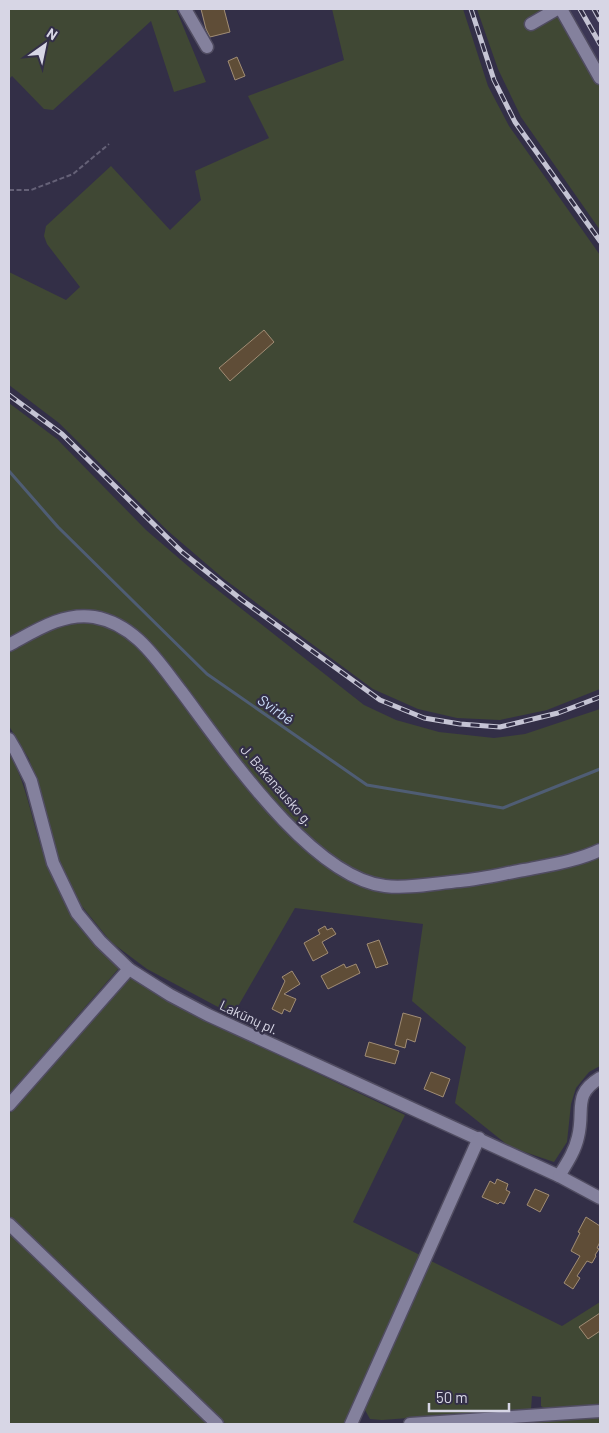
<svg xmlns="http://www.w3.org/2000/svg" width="609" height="1433" font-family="Barlow,sans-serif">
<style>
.built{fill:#3b3654}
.green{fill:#404834}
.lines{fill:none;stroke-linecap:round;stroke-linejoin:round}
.stream{stroke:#4f5d74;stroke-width:3}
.building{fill:#5f4d37;stroke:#a18d75}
.minor-casing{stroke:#504c61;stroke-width:15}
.path{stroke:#656177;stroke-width:2;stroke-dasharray:5 2.5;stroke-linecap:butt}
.minor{stroke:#84819d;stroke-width:12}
.rail-casing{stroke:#c5c4d4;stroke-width:5}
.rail{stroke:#332f47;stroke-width:3;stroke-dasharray:9;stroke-linecap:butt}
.labels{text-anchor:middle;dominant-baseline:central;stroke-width:4.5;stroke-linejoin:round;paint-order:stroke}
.street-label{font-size:14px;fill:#d7d6e5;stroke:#332f47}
.water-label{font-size:15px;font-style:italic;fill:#ccdefa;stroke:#332f47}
</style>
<rect width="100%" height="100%" fill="#332f47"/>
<path class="built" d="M 568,9 L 600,9 L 600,65 L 579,26 Z"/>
<g class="green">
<path d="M 9,9 L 176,9 L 206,82 L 174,92 L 151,21 L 53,110 L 44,109 L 12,76 L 9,79 Z"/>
<path d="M 332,9 L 463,9 L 488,86 L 509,126 L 600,255 L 600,689 L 547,710 L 500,720 L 457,718 L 418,709 L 373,689 L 224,579 L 168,531 L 59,423 L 9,385 L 9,272 L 66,300 L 80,287 L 47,244 L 44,236 L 46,226 L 111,166 L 170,230 L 201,200 L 195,171 L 269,138 L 248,96 L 344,60 Z"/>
<path d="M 477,9 L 568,9 L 600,65 L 600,230 L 521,117 L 498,69 Z"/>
<path d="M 9,403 L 57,439 L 146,530 L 196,573 L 364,705 L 396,720 L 439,732 L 494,738 L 525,734 L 600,709 L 600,1066 L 589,1072 L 576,1088 L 571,1104 L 567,1142 L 554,1162 L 510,1147 L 455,1103 L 466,1047 L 412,1001 L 423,924 L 295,908 L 233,1015 L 147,969 L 111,942 L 76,899 L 56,854 L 29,759 L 9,726 Z"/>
<path d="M 9,754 C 24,777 30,811 38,837 C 54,892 76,930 120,967 L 9,1094 Z"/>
<path d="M 129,975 L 141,984 L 247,1040 L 405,1115 L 353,1222 L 422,1256 L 346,1424 L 226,1424 L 9,1218 L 9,1114 Z"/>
<path d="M 9,1232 L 210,1424 L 9,1424 Z"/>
<path d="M 429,1260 L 562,1326 L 600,1302 L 600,1404 L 544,1408 L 541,1406 L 541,1397 L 532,1396 L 531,1409 L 382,1420 L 370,1419 L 365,1410 L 364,1405 Z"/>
<path d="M 600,1414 L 600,1424 L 459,1424 Z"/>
</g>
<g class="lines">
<path class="stream" d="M 9,471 L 58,527 L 207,674 L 367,785 L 503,808 L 600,769"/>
</g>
<g class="building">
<path d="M 201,9 L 224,9 L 230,32 L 210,37 L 206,29 Z"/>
<path d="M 237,57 L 245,76 L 235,80 L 228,61 Z"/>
<path d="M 264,330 L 274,342 L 230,381 L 219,368 Z"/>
<path d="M 325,926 L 327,930 L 332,928 L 336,934 L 322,942 L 328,953 L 313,961 L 304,943 L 320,934 L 318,930 Z"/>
<path d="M 379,940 L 388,964 L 376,968 L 367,944 Z"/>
<path d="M 344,964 L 346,968 L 356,964 L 360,973 L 328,989 L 321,976 Z"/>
<path d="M 292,971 L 300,984 L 284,994 L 296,999 L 290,1012 L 284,1009 L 282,1014 L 272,1009 L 285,981 L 282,977 Z"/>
<path d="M 403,1013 L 421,1018 L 415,1042 L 407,1039 L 405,1048 L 395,1045 Z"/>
<path d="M 369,1042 L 399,1051 L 395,1064 L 365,1056 Z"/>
<path d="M 431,1072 L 450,1079 L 443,1097 L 424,1089 Z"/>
<path d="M 497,1179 L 508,1184 L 506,1190 L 510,1192 L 504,1204 L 500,1202 L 498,1204 L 482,1197 L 490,1181 L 495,1184 Z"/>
<path d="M 535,1189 L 549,1195 L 540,1212 L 527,1205 Z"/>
<path d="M 586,1217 L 600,1226 L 600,1242 L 597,1248 L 599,1249 L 595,1255 L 596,1256 L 592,1263 L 587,1261 L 577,1276 L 580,1278 L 573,1289 L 564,1283 L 580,1256 L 571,1251 L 580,1233 L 578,1232 Z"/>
<path d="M 600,1313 L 600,1331 L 588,1339 L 579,1327 Z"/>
</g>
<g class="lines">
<g class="minor-casing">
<g id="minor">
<path d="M 185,9 L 207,47"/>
<path d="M 561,9 L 600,78"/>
<path d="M 531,24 L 557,9"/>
<path d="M 9,645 C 35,631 63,612 94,617 C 135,624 157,660 181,691 C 224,748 310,877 385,886 C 409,889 436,883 460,881 C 482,879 502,874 524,870 C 549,865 577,861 600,850"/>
<path d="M 9,739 L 16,751 L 31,781 L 53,863 L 77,913 L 100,941 L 129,969 L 170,995 L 208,1015 L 559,1176 L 600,1198"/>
<path d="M 9,1105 L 129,969"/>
<path d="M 559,1176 C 567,1163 575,1151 578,1137 C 585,1109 572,1095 600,1078"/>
<path d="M 9,1224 L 217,1424"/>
<path d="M 351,1424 L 479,1138"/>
<path d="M 410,1424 L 600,1411"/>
</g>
</g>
<path class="path" d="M 9,190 L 31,190 L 73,174 L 109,144"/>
<use href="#minor" class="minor"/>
<g class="rail-casing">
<g id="rail">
<path d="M 471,9 L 494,80 L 515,122 L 600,241"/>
<path d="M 580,9 L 600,44"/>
<path d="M 594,9 L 600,20"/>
<path d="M 9,395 L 62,434 L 182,552 L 242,600 L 380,700 L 424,718 L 460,724 L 500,727 L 558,713 L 600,697"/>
</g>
</g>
<use href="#rail" class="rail"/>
</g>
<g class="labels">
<g class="street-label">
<text transform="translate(277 785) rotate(49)">J. Bakanausko g.</text>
<text transform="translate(249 1017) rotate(25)">Lakūnų pl.</text>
</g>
<g class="water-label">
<text transform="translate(276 709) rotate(35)">Svirbė</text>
</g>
</g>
<rect width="609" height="1433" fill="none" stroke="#d7d6e5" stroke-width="20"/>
<g transform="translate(45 45) rotate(33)" stroke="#332f47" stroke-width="4" paint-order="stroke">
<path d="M0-4L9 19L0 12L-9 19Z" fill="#d7d6e5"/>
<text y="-8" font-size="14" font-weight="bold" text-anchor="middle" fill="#d7d6e5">N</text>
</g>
<path d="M429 1403v8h80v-8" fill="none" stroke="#d7d6e5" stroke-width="2.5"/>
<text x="436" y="1403" font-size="15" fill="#d7d6e5" stroke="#332f47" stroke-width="4" paint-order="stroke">50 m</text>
</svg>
